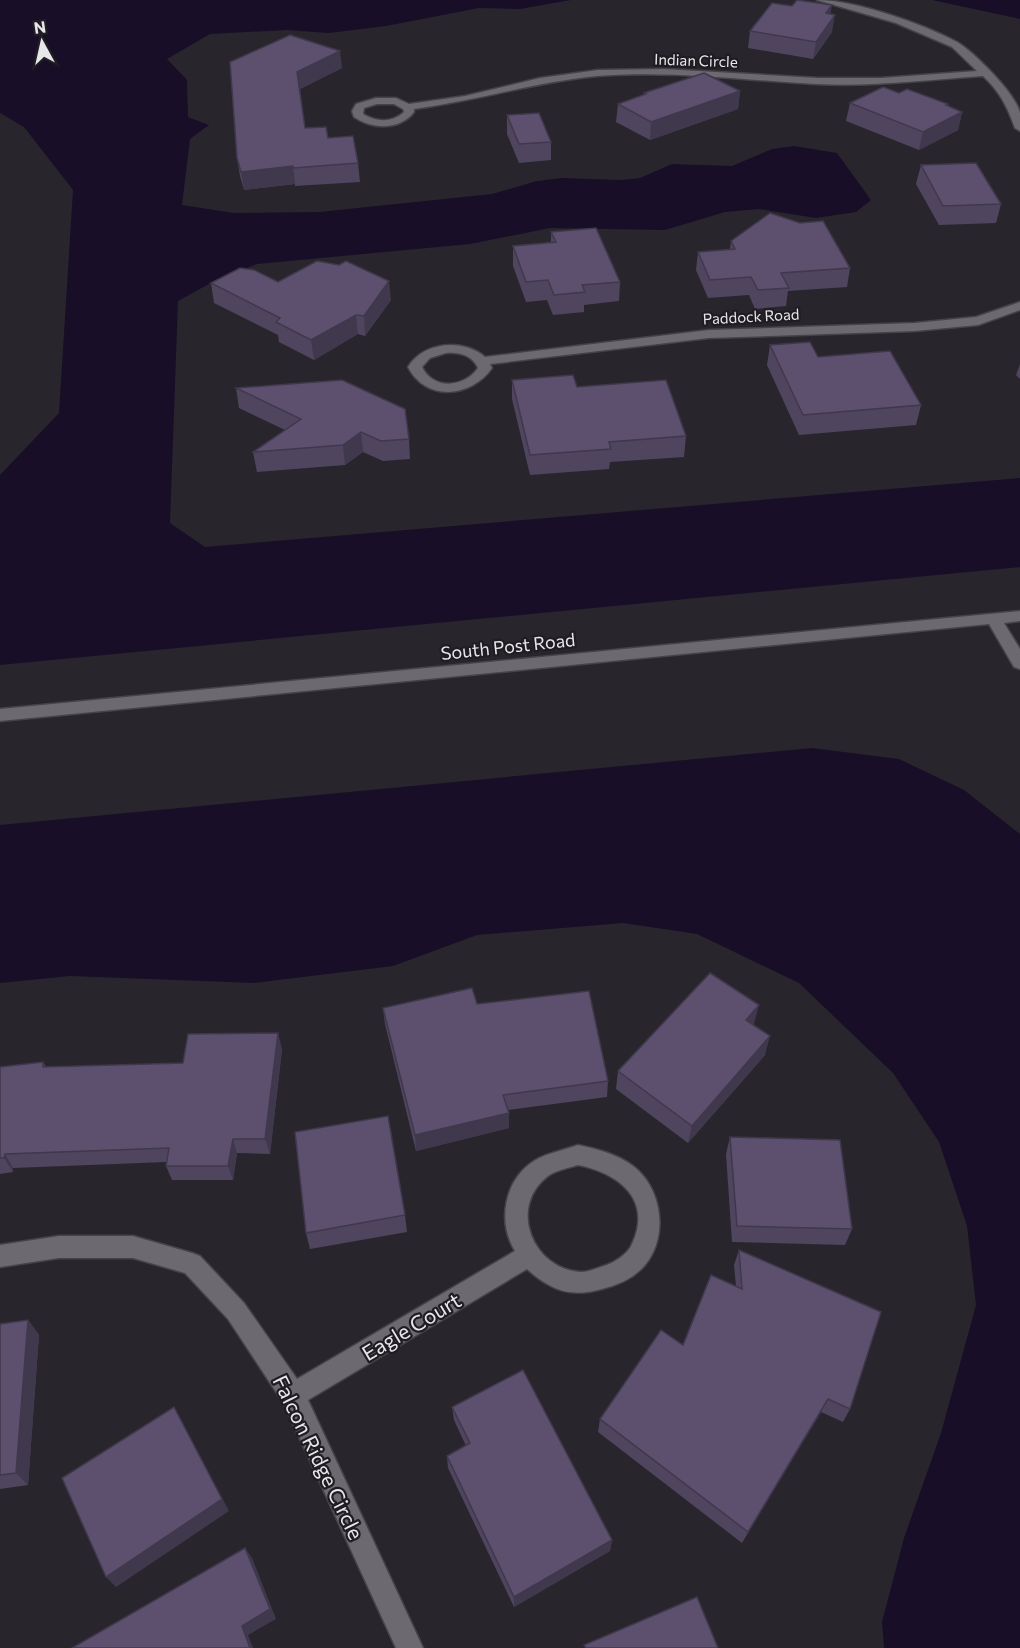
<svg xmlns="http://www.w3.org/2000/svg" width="1020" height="1648" font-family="Commissioner,sans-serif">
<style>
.water{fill:#190e27}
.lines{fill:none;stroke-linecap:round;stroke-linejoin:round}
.minor-casing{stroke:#444347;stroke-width:3}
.minor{fill:#6c6970;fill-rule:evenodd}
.wall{fill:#4f455f}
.shaded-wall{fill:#40384d}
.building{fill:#5c506e;stroke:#40384d;stroke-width:1.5}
.labels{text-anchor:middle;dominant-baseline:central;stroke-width:4.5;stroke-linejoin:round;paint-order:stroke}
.far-street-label{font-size:15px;fill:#e7e6ea;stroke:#1f1c22}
.street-label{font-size:18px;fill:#e7e6ea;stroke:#1f1c22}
.near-street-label{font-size:21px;fill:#e7e6ea;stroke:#1f1c22}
</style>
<rect width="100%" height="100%" fill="#28262c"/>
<g class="water">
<path d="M 0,0 L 571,0 L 520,9 L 479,8 L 386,26 L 329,33 L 287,30 L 210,34 L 167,59 L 187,80 L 188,117 L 209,125 L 190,139 L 182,205 L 234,213 L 319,212 L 492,194 L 537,181 L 562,178 L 621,180 L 640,178 L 672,164 L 732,166 L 772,149 L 794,146 L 837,153 L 871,200 L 856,212 L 816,218 L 759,209 L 725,212 L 665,230 L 550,228 L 470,244 L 257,264 L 216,280 L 178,301 L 170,523 L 205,547 L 1020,478 L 1020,567 L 0,665 L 0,475 L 59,413 L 73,190 L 24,127 L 0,113 Z"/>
<path d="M 932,0 L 1020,0 L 1020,19 Z"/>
<path d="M 812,748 L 899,759 L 964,790 L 1020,834 L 1020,1648 L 884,1648 L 882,1622 L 904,1538 L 941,1433 L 976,1305 L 967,1226 L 939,1142 L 893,1073 L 799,983 L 697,934 L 623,923 L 477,935 L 393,966 L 254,983 L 70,976 L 0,983 L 0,825 Z"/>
</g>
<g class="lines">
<g class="minor-casing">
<g id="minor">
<path d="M 817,0 C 855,0 923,24 957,42 C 974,52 1016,94 1020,113 C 1020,119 1020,125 1020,131 L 1015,128 C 1007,106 1000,92 983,76 C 927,80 871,87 815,84 C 743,80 669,70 597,76 C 535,82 475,101 414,109 L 414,112 C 400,130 373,130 354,117 L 352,111 L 356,104 L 376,98 L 396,98 L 409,104 L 465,96 L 540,78 L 598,70 L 664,69 L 818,78 L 881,78 L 977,71 L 952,47 L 896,23 ZM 377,104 L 394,104 L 403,109 L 404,112 C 392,123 376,122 363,114 L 364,108 Z"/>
<path d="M 1020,302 L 1020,310 L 978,325 L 915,331 L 709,338 L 490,364 L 492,368 C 471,398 426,402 408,367 C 423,342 463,338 485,357 L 709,330 L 915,323 L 976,317 ZM 446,353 C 459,352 472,355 478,368 C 464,388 433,390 422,367 L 430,358 Z"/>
<path d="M 1020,611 L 1020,621 L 1004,623 L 1020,649 L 1020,669 L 1014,667 L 989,624 L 0,721 L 0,709 Z"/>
<path d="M 578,1145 C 597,1149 617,1154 633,1166 C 662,1188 669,1236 645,1265 C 634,1278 618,1285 602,1289 C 584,1294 566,1295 549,1285 C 541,1281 534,1275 527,1269 L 308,1400 L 423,1648 L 396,1648 L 284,1404 L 228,1319 L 185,1273 L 133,1258 L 59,1258 L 0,1267 L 0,1245 L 59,1236 L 133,1236 L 192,1253 L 200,1256 L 244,1303 L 297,1379 L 515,1251 C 497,1222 504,1180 534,1161 C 546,1153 565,1150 578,1145 ZM 578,1165 C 618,1173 653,1199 632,1244 C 628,1254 614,1263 604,1266 C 597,1268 588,1272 581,1272 C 533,1270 507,1207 548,1176 C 556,1170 569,1168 578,1165 Z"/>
</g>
</g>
<use href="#minor" class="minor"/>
</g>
<g class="wall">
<path d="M 830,14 L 832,32 L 813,59 L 748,48 L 750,31 Z"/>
<path d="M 230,62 L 342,68 L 300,89 L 305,128 L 328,138 L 358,163 L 360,182 L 295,186 L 295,184 L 244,190 L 240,176 L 237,158 Z"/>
<path d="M 740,91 L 738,109 L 650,140 L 616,122 L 618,104 L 644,95 L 644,93 Z"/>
<path d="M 899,93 L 948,104 L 947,106 L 962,112 L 958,130 L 919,150 L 846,121 L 850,103 Z"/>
<path d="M 507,115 L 551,142 L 551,160 L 519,163 L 507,134 Z"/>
<path d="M 921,165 L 1001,204 L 996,223 L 939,225 L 916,184 Z"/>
<path d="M 551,232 L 620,282 L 619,301 L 584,305 L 584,312 L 553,315 L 547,300 L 526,302 L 513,266 L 513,246 L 551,243 Z"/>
<path d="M 731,241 L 850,268 L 847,287 L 788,291 L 786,306 L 755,309 L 749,295 L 708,298 L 696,270 L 698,252 L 730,249 Z"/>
<path d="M 278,282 L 391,300 L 365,336 L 358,334 L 314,360 L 279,342 L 278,335 L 214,303 L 211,283 Z"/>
<path d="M 770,345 L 818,357 L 921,405 L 916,425 L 799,435 L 767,365 Z"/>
<path d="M 1020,364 L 1020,379 L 1016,375 Z"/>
<path d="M 512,380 L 577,387 L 686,436 L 684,457 L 610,462 L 609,469 L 530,475 L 512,399 Z"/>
<path d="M 236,388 L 409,439 L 410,459 L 383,461 L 363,452 L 345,465 L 257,472 L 253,452 L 285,430 L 239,408 Z"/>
<path d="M 383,1008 L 608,1081 L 607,1097 L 508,1110 L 509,1113 L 509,1128 L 416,1151 L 385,1024 Z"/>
<path d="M 754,1024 L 753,1025 L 765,1055 L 688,1143 L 616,1089 L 618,1071 Z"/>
<path d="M 282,1049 L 270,1154 L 237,1153 L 233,1180 L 172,1180 L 166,1166 L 166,1162 L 13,1168 L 13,1172 L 0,1174 L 0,1067 L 43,1062 L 46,1067 L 183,1063 Z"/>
<path d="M 730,1137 L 852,1229 L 845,1245 L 732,1242 L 726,1154 Z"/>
<path d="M 405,1215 L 407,1232 L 310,1249 L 306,1233 Z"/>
<path d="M 739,1250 L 850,1409 L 843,1422 L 821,1412 L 742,1543 L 598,1432 L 600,1419 L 683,1345 L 736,1286 L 734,1265 Z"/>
<path d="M 28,1320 L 39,1335 L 28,1485 L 0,1489 L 0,1324 Z"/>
<path d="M 452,1407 L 612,1540 L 610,1551 L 514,1607 L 448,1468 L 447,1456 L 466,1446 L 454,1420 Z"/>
</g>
<g class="shaded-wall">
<path d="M 832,5 L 829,22 L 826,13 Z"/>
<path d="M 835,15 L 832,32 L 813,59 L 816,42 Z"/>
<path d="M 340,51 L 342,68 L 299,89 L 297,72 Z"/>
<path d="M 740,91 L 738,109 L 650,140 L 651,122 Z"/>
<path d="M 948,104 L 944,121 L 962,112 L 958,130 L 919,150 L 923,132 L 946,105 Z"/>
<path d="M 293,166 L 295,184 L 244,190 L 241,172 Z"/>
<path d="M 389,281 L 391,300 L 365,336 L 364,316 Z"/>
<path d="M 356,315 L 358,334 L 314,360 L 311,340 Z"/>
<path d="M 361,432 L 363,452 L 345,465 L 343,445 Z"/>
<path d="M 759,1005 L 754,1024 L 742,1038 L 746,1020 Z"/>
<path d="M 278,1033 L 282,1049 L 270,1154 L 265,1139 Z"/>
<path d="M 770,1036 L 765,1055 L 688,1143 L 692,1126 Z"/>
<path d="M 509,1113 L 509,1128 L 416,1151 L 415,1135 Z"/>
<path d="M 233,1139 L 237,1153 L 233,1180 L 228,1166 Z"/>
<path d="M 5,1154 L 13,1168 L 13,1172 L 4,1158 Z"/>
<path d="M 28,1320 L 39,1335 L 28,1485 L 16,1473 Z"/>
<path d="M 828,1399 L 821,1412 L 742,1543 L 748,1532 Z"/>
<path d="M 174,1407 L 229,1511 L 116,1587 L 106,1577 Z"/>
<path d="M 612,1540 L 610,1551 L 514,1607 L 514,1597 Z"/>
<path d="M 245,1548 L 252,1558 L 276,1619 L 248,1635 L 253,1648 L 250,1648 L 242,1626 Z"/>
</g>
<g class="building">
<path d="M 797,0 L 832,5 L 826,13 L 835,15 L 816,42 L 750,31 L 772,3 L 792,6 Z"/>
<path d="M 290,35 L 340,51 L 297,72 L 305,128 L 326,127 L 328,138 L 353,136 L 358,163 L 293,168 L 293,166 L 241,172 L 237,158 L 230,62 Z"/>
<path d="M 704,73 L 740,91 L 651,122 L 618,104 L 646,94 L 644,93 Z"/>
<path d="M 883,87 L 899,93 L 907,89 L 948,104 L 946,105 L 962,112 L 923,132 L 850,103 Z"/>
<path d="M 539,113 L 551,142 L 519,144 L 507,115 Z"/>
<path d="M 976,163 L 1001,204 L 943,206 L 921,165 Z"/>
<path d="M 770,213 L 800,223 L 823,221 L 850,268 L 781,273 L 789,288 L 758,290 L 751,277 L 710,280 L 698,252 L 735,249 L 731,241 Z"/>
<path d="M 596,228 L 620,282 L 582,285 L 585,292 L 554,295 L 548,280 L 526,282 L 513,246 L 556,242 L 551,232 Z"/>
<path d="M 317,261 L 339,265 L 346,261 L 389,281 L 364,316 L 356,315 L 311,340 L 276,322 L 280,318 L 211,283 L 240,268 L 254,270 L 278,282 Z"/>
<path d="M 810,342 L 818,357 L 890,351 L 921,405 L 803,415 L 770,345 Z"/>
<path d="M 573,375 L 577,387 L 666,380 L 686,436 L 609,442 L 611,449 L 530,455 L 512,380 Z"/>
<path d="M 342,380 L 405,409 L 409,439 L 381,441 L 361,432 L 343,445 L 253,452 L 301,419 L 236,388 Z"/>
<path d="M 710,973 L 759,1005 L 746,1020 L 770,1036 L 692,1126 L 618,1071 Z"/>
<path d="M 472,988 L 477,1004 L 589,991 L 608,1081 L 503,1095 L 509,1113 L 415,1135 L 383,1008 Z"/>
<path d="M 278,1033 L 265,1139 L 233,1139 L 228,1166 L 166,1166 L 169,1148 L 5,1154 L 4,1158 L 0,1158 L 0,1067 L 43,1062 L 43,1067 L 183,1063 L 188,1034 Z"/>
<path d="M 388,1116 L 405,1215 L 306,1233 L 295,1132 Z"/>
<path d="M 730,1137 L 840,1140 L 852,1229 L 737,1226 Z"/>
<path d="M 739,1250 L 881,1312 L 850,1409 L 828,1399 L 748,1532 L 600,1419 L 661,1330 L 683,1345 L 711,1275 L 742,1289 Z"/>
<path d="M 28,1320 L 16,1473 L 0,1475 L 0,1324 Z"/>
<path d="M 523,1370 L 612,1540 L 514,1597 L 447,1456 L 470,1443 L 452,1407 Z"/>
<path d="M 174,1407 L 222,1499 L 106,1577 L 62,1478 Z"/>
<path d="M 245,1548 L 270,1609 L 242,1626 L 250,1648 L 72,1648 Z"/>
<path d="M 697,1597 L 718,1648 L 586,1648 L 584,1645 Z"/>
</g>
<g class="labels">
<g class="far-street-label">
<text transform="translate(696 60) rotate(2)">Indian Circle</text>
<text transform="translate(751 316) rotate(-3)">Paddock Road</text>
</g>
<g class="street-label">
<text transform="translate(508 646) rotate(-6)">South Post Road</text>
</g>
<g class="near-street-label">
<text transform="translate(411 1326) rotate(-31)">Eagle Court</text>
<text transform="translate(319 1457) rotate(64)">Falcon Ridge Circle</text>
</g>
</g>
<g transform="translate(42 42) rotate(352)" stroke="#1f1c22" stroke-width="4.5" paint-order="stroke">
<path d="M0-4.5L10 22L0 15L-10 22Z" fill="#e7e6ea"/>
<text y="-9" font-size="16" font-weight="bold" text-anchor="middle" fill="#e7e6ea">N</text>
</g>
</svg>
